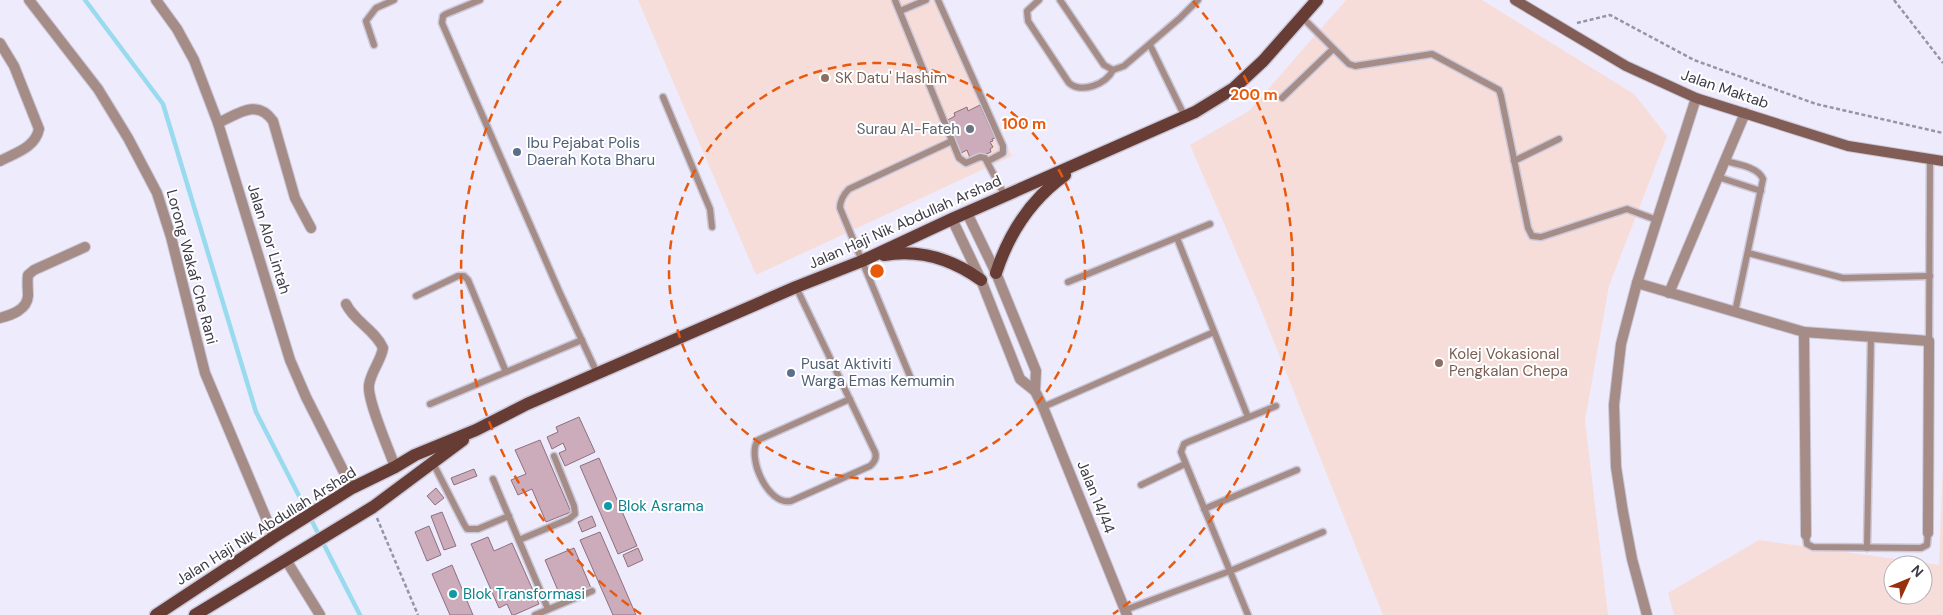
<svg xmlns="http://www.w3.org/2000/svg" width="1943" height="615" font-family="'DM Sans',sans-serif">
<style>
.education{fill:#f7ddd9;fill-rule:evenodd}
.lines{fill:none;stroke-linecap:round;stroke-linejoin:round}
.stream{stroke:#98daee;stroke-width:4.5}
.building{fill:#ccacba;stroke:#8e707d}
.lane-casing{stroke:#cbc8d9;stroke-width:9}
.street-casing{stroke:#cbc8d9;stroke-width:12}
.secondary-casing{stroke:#cbc8d9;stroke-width:12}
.primary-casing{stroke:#cbc8d9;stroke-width:15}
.path{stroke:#9794a3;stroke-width:2.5;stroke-dasharray:4 2.5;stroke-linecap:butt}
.lane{stroke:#a58c86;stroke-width:6}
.street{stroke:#a58c86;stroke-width:10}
.secondary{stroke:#815d55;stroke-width:10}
.primary{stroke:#663c34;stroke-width:12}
.ring{fill:none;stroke:#e8590c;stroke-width:2.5;stroke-dasharray:9 6}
.education-dot{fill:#8d6e63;stroke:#fff;stroke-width:2}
.worship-dot{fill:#6b7280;stroke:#fff;stroke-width:2}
.service-dot{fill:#5c6f8a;stroke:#fff;stroke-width:2}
.culture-dot{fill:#0f9aa8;stroke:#fff;stroke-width:2}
.labels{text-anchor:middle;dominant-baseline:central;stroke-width:4;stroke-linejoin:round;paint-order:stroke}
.education-label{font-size:15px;fill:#785e54;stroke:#fff;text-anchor:start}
.street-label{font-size:15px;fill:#3d3b47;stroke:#fff}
.worship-label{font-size:15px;fill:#5b616d;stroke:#fff;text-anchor:end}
.service-label{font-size:15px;fill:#4e5e75;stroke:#fff;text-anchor:start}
.culture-label{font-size:15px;fill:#0d838f;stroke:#fff;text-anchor:start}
.centre{fill:#e8590c;stroke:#fff;stroke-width:2.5}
.ring-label{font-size:15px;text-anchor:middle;font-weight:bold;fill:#e8590c;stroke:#fff;stroke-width:4;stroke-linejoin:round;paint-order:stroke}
</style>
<rect width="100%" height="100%" fill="#eeebfd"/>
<g class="education">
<path d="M 638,0 L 943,0 L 1012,156 L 756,275 Z"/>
<path d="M 1346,0 L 1482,0 L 1634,94 L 1667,136 L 1609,286 L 1585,420 L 1608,615 L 1383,615 L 1260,307 L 1190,145 L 1249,111 Z"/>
<path d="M 1943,465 L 1943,615 L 1674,615 L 1668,593 L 1759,540 L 1939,565 ZM 1893,565 L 1923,565 L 1923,595 L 1893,595 Z"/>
</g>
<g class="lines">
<path class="stream" d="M 85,0 L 163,104 L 256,412 L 360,615"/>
</g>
<g class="building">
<path d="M 980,105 L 995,138 L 992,139 L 993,141 L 990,142 L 993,147 L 990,149 L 991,152 L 977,158 L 976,155 L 970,158 L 967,150 L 961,153 L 946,121 L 955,116 L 954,113 L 967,107 L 968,111 Z"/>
<path d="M 579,417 L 595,452 L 565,466 L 559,453 L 566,450 L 563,443 L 552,449 L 547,437 L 558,432 L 556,427 Z"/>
<path d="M 540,440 L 571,512 L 546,522 L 532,489 L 518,495 L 511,480 L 526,474 L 515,450 Z"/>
<path d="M 599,458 L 637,546 L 618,554 L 580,466 Z"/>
<path d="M 474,469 L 477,476 L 454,485 L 451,478 Z"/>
<path d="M 436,488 L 444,498 L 435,505 L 427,496 Z"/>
<path d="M 442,512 L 456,546 L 444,550 L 431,516 Z"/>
<path d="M 592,516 L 596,526 L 582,532 L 578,522 Z"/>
<path d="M 429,526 L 441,555 L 427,561 L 415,532 Z"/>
<path d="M 600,532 L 636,615 L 613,615 L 580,540 Z"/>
<path d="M 488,537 L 494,551 L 512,543 L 539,604 L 514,615 L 512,615 L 507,604 L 499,608 L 471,544 Z"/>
<path d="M 574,548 L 591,588 L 562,600 L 545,560 Z"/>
<path d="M 638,548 L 643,560 L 628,567 L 623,555 Z"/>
<path d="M 452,565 L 473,615 L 450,615 L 432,574 Z"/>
</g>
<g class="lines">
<g class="lane-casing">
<g id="lane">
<path d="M 480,0 L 446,14 L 443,16 L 442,23 L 559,291 L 597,373"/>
<path d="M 895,0 L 959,158 L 966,163 L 980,157 L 985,158 L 1005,196"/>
<path d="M 938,0 L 1003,146 L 1003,153 L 988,161"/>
<path d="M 1039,0 L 1027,11 L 1028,21 L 1069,83 C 1082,94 1106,84 1113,70"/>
<path d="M 1060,0 L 1104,65 L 1113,70 L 1124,66 L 1180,18 L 1198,0"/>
<path d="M 900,11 L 926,0"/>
<path d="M 1302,17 L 1349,64 L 1355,66 L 1432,54 L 1499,90 L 1501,96 L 1528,228 L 1532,236 L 1541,237 L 1627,209 L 1657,220"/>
<path d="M 374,45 L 366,21 L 376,8 L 394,0"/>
<path d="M 1150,45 L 1185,117"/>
<path d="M 663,97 L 710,209 L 712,227"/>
<path d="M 1282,98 L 1333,49"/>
<path d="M 1514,161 L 1559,139"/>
<path d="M 1725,161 C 1737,164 1758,167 1763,179 L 1735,312"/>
<path d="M 1718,177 L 1761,191"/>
<path d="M 1177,238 L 1248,417"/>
<path d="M 1748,253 L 1843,278 L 1930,276"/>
<path d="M 1068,282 L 1210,224"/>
<path d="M 796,287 L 875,452 C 877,458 875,462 870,466 L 791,501 C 768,506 746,457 758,440 L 850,399"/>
<path d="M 416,296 L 458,276 L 464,276 L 468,280 L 506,372"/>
<path d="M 1929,341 L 1930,159"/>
<path d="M 912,381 L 840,208 C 840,200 843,195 849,189 L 952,141"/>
<path d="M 430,404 L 582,340"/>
<path d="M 1043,407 L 1214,332"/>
<path d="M 433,463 L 464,524 L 467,529 L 478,529 L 509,516"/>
<path d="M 493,479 L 548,609"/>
<path d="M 1141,485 L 1185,464"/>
<path d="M 1204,509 L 1297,470"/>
<path d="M 1806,535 L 1807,544 L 1813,547 L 1921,548 L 1927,545 L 1928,533"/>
<path d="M 519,540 L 569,519 L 575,514 L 574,506 L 554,456"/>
<path d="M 1867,548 L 1871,337"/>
<path d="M 1125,610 L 1230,571 L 1323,532"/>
<path d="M 535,615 L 592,591"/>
<path d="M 1248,615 L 1181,452 L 1184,444 L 1188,442 L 1276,406"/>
</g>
</g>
<g class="street-casing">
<g id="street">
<path d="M 29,0 L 98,89 L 128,138 L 157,193 L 171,237 L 205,373 L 274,537"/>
<path d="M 156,0 L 177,29 L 194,60 L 218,123 L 290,360 L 306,397 L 352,488"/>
<path d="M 0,43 L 14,66 L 39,129 C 35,148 15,153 0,161"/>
<path d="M 218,123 C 238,114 257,98 273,121 L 295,198 L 311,228"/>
<path d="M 967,213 L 996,273 L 1036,371 L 1035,391"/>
<path d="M 952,219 L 981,280 L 1020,379 L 1035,391 L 1043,407 L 1127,615"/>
<path d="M 1637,283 L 1804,332 L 1929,341 L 1928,533"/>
<path d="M 1669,293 L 1745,113"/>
<path d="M 346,304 C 354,321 375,330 383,348 C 381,361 371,371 369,385 C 367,401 389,449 395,467"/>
<path d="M 0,318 C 11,315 27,310 28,296 C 28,289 27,282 28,275 L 34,270 L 85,247"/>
<path d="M 1804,332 L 1806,535"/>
<path d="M 286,560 L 320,615"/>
<path d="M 1647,615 L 1632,559 L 1623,512 L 1616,467 L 1614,405 L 1621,344 L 1637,283 L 1696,98"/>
</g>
</g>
<g class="secondary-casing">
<path id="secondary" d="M 1515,0 L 1626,66 L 1696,98 L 1848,146 L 1943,161"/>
</g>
<g class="primary-casing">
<g id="primary">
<path d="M 884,255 C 920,249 952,259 981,280"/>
<path d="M 996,273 C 1009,233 1030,200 1065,175"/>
<path d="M 156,615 L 274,537 L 352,488 L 395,467 L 415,455 L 476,430 L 527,404 L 796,287 L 862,261 L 952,219 L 1195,112 L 1234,88 L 1263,61 L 1317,0"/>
<path d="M 195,615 L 373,507 L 463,440"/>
</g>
</g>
<g class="path">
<path d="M 1894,0 L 1943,63"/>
<path d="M 1577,23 L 1610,15 L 1694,60 L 1816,104 L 1943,133"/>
<path d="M 377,518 L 418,615"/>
</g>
<use href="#lane" class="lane"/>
<use href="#street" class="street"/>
<use href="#secondary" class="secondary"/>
<use href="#primary" class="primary"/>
</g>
<g class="ring">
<circle cx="877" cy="271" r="208"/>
<path d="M641 614A416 416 0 0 1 561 1M1193 1A416 416 0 0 1 1113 614"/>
</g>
<g class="education-dot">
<circle cx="825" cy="78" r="5"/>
<circle cx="1439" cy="363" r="5"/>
</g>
<circle class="worship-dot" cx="970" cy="129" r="5"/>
<g class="service-dot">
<circle cx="517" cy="152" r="5"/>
<circle cx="791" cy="373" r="5"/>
</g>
<g class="culture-dot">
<circle cx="608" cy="506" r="5"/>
<circle cx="453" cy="594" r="5"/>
</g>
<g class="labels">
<g class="education-label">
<text x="835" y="78">SK Datu' Hashim</text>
<text x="1449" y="354">Kolej Vokasional<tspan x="1449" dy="17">Pengkalan Chepa</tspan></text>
</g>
<g class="street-label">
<text transform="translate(1725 89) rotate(19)">Jalan Maktab</text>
<text transform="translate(905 222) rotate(-24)">Jalan Haji Nik Abdullah Arshad</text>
<text transform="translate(269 239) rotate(73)">Jalan Alor Lintah</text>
<text transform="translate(192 267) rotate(75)">Lorong Wakaf Che Rani</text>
<text transform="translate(1096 497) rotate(68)">Jalan 14/44</text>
<text transform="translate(266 526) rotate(-32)">Jalan Haji Nik Abdullah Arshad</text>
</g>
<g class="worship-label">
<text x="960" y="129">Surau Al-Fateh</text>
</g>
<g class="service-label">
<text x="527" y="143">Ibu Pejabat Polis<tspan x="527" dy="17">Daerah Kota Bharu</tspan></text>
<text x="801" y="364">Pusat Aktiviti<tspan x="801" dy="17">Warga Emas Kemumin</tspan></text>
</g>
<g class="culture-label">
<text x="618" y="506">Blok Asrama</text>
<text x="463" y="594">Blok Transformasi</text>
</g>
</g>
<circle cx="877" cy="271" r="8" class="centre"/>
<g class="ring-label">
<text x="1254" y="100">200 m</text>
<text x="1024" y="129">100 m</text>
</g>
<g transform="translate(1908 580) rotate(46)"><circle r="24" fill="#ffffff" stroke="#b1b1b5"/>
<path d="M0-4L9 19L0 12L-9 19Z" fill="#96300d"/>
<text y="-8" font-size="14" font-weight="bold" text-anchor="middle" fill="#3d3b47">N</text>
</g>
</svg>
